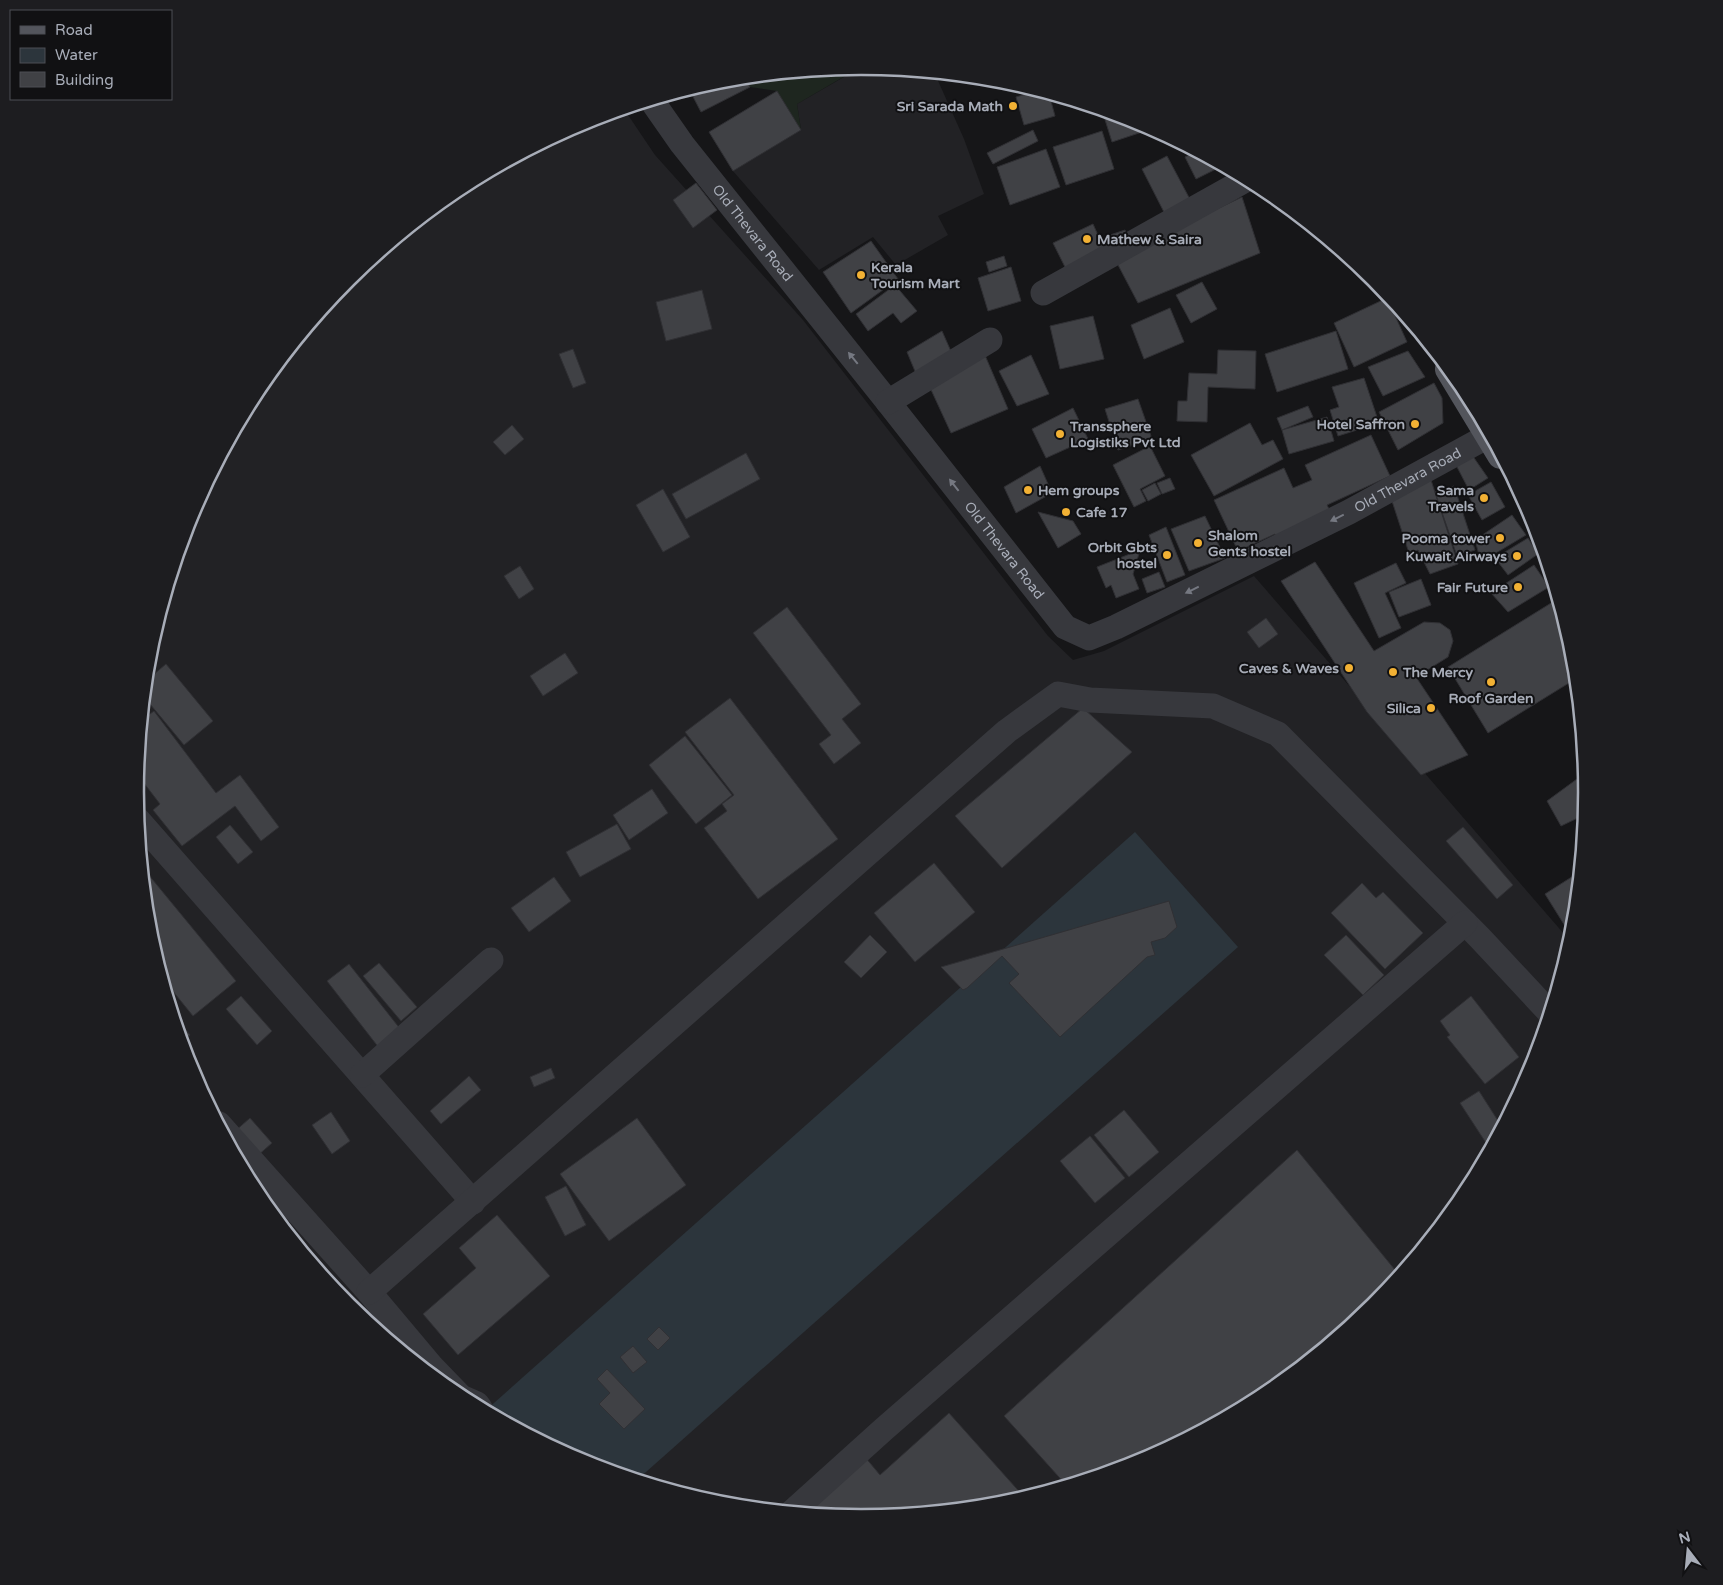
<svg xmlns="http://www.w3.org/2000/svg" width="1723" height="1585" font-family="'Varela Round',sans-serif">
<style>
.built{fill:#222225}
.green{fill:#1e261f}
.water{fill:#2c353c}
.building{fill:#404145;stroke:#303034}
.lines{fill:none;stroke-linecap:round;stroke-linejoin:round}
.minor{stroke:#37383d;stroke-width:25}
.major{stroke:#53555c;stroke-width:28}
.oneway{fill:#757881}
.poi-dot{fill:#f2b134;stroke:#111113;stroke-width:2}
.labels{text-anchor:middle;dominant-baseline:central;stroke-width:4;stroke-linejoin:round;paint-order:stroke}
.poi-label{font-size:14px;font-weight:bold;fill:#a8adb8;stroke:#111113;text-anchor:end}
.street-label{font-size:14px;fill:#a8adb8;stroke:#111113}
.rim{fill:none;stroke:#a8adb8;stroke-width:2.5}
</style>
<rect width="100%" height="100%" fill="#161618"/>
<g class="built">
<path d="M 863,66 L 935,74 L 964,139 L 984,194 L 938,216 L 948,235 L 896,265 L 873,237 L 819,270 L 733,171 L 801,130 L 797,104 Z"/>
<path d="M 624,109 L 655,155 L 803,320 L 1048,636 L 1073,660 L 1104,651 L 1254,576 L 1571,942 L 1532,1071 L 1465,1196 L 1375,1306 L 1265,1397 L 1139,1464 L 1003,1505 L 861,1519 L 720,1505 L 583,1463 L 458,1396 L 348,1306 L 257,1196 L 190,1070 L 149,934 L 135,792 L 149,651 L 191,514 L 258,389 L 348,279 L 458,188 L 584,121 Z"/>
</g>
<path class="green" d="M 862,66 L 797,104 L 801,130 L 777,91 L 750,87 L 745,78 Z"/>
<path class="water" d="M 1135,832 L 1238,947 L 637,1480 L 583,1463 L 485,1411 Z"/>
<g class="building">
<path d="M 745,78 L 750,87 L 701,112 L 689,89 L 718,81 L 721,85 L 733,79 Z"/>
<path d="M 777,91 L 801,130 L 733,171 L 709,132 Z"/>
<path d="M 1037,91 L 1049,94 L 1055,116 L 1024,125 L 1016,97 Z"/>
<path d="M 1102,110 L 1138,121 L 1142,132 L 1112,142 Z"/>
<path d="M 1033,130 L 1038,141 L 993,164 L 987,153 Z"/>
<path d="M 1102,131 L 1114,169 L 1066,185 L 1053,147 Z"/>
<path d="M 1046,149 L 1060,187 L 1010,205 L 997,167 Z"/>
<path d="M 1196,152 L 1222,166 L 1196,179 L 1185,157 Z"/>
<path d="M 1167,156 L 1193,205 L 1167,218 L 1142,169 Z"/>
<path d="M 696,183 L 717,210 L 693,228 L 673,200 Z"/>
<path d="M 1242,197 L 1260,253 L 1138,303 L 1117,263 L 1130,251 Z"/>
<path d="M 1093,224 L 1106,253 L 1067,271 L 1053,243 Z"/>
<path d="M 1125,230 L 1129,241 L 1114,247 L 1110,235 Z"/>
<path d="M 871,241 L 898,279 L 851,313 L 823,272 Z"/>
<path d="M 1004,256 L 1007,266 L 989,272 L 986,262 Z"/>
<path d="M 1011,267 L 1021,301 L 988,311 L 978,278 Z"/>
<path d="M 1202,282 L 1217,309 L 1191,323 L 1176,295 Z"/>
<path d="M 895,285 L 917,311 L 901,323 L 893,313 L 868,331 L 856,314 Z"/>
<path d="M 702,290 L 712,329 L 666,341 L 656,302 Z"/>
<path d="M 1387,298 L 1407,342 L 1354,367 L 1334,323 Z"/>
<path d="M 1170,308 L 1184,342 L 1144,359 L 1131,325 Z"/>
<path d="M 1093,316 L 1104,359 L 1060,369 L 1050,326 Z"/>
<path d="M 942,331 L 953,356 L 917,376 L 907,352 Z"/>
<path d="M 1336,331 L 1348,369 L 1277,392 L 1265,354 Z"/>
<path d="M 573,349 L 586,383 L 573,388 L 559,354 Z"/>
<path d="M 1218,350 L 1256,351 L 1255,389 L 1208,387 L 1207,422 L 1177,421 L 1178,401 L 1187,401 L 1189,373 L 1217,374 Z"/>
<path d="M 1408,351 L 1425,377 L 1383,396 L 1368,367 Z"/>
<path d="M 984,353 L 1008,409 L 951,433 L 927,381 Z"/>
<path d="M 1031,355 L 1049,394 L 1017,406 L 999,371 Z"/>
<path d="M 1364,378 L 1379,423 L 1338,436 L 1330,410 L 1339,407 L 1332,387 Z"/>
<path d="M 1434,383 L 1442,398 L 1443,423 L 1398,450 L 1379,412 Z"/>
<path d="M 1138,399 L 1152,439 L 1118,450 L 1105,409 Z"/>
<path d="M 1308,406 L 1313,417 L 1282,430 L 1277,418 Z"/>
<path d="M 1073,408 L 1088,439 L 1046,458 L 1032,429 Z"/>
<path d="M 1327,417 L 1334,441 L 1289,454 L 1282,430 Z"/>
<path d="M 1250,423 L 1262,445 L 1273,440 L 1283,459 L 1214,496 L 1191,455 Z"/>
<path d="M 512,425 L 524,439 L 505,455 L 493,442 Z"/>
<path d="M 1371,435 L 1390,476 L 1327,505 L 1331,513 L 1278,538 L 1275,534 L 1238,551 L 1214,500 L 1284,468 L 1293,488 L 1312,480 L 1305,465 Z"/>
<path d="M 1150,446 L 1165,476 L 1140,489 L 1146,501 L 1134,507 L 1113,465 Z"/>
<path d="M 746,453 L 760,479 L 686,519 L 672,494 Z"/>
<path d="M 1472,455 L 1488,478 L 1469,490 L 1456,465 Z"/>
<path d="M 1040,466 L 1052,493 L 1016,513 L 1004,487 Z"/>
<path d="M 1170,478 L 1175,489 L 1162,494 L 1157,483 Z"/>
<path d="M 1431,480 L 1458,564 L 1430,574 L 1418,550 L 1409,553 L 1391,498 Z"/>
<path d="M 1491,482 L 1505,507 L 1482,520 L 1468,495 Z"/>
<path d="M 1155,483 L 1161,494 L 1148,501 L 1142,490 Z"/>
<path d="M 1454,486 L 1475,550 L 1457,556 L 1435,492 Z"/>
<path d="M 663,489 L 690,537 L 663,552 L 636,505 Z"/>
<path d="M 1038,512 L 1073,521 L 1081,534 L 1058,548 Z"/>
<path d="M 1512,515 L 1526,535 L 1481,562 L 1475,540 Z"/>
<path d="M 1205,516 L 1225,558 L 1189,571 L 1171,529 Z"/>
<path d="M 1166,527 L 1185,575 L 1167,582 L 1149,535 Z"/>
<path d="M 1528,538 L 1538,554 L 1508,575 L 1495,558 Z"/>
<path d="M 1140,550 L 1133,574 L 1139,589 L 1116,598 L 1111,585 L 1106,588 L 1097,567 Z"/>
<path d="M 1315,562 L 1374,651 L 1424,622 L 1440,623 L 1450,630 L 1453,641 L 1448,657 L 1416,677 L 1468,755 L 1421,775 L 1367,712 L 1281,581 Z"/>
<path d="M 1396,563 L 1406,583 L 1385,593 L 1401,628 L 1379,638 L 1354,583 Z"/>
<path d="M 1534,565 L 1549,587 L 1508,612 L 1491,593 Z"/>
<path d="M 520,566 L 534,589 L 519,599 L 504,576 Z"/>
<path d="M 1159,572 L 1165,587 L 1147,593 L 1142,579 Z"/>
<path d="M 1421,579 L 1431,605 L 1399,617 L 1389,592 Z"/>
<path d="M 1556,600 L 1561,607 L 1574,651 L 1577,678 L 1488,733 L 1448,667 Z"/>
<path d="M 787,607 L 861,704 L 842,719 L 861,743 L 834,764 L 819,744 L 831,735 L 753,633 Z"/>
<path d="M 1266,618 L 1278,634 L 1259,648 L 1247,632 Z"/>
<path d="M 565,653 L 578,673 L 543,696 L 530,676 Z"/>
<path d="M 166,664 L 213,721 L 184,745 L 145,698 L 146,681 Z"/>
<path d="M 730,698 L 838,839 L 758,899 L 704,828 L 727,811 L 722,804 L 734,795 L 685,732 Z"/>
<path d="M 1083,708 L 1132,752 L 1002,868 L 955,816 Z"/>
<path d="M 154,711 L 216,793 L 240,775 L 279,827 L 261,841 L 235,806 L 182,846 L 153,810 L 160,804 L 137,774 L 142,720 Z"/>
<path d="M 685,736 L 732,795 L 696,824 L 649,765 Z"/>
<path d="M 1577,779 L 1587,796 L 1586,814 L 1561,826 L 1547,801 Z"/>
<path d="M 652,789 L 668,813 L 629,840 L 613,815 Z"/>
<path d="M 617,824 L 631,849 L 580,877 L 566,852 Z"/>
<path d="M 230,825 L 253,852 L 238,864 L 216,837 Z"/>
<path d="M 1463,827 L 1513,885 L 1497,899 L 1446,841 Z"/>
<path d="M 934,863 L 975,912 L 915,962 L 874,913 Z"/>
<path d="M 143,868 L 236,981 L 193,1016 L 163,979 L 149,934 Z"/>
<path d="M 1578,873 L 1580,875 L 1575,920 L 1565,926 L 1545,894 Z"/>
<path d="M 554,877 L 571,901 L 529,932 L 511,908 Z"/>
<path d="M 1362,883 L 1376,898 L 1383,892 L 1423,933 L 1385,969 L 1331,913 Z"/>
<path d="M 1169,901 L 1177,927 L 1165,938 L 1151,942 L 1155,955 L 1147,957 L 1060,1037 L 1009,983 L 1019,974 L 1002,956 L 967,988 L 963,990 L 941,967 Z"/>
<path d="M 870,935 L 887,952 L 861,978 L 844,962 Z"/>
<path d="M 1346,935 L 1384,975 L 1363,995 L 1324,955 Z"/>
<path d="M 379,963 L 417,1007 L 401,1021 L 363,976 Z"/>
<path d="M 349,964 L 405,1035 L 383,1053 L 327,981 Z"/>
<path d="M 241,996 L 272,1031 L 257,1045 L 226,1009 Z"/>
<path d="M 1471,996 L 1519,1057 L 1485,1084 L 1447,1037 L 1450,1035 L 1440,1021 Z"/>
<path d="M 180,1023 L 190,1035 L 182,1041 L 177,1025 Z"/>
<path d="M 551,1068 L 555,1078 L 534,1087 L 530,1077 Z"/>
<path d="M 469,1076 L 481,1090 L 441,1124 L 430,1111 Z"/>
<path d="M 1479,1091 L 1502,1127 L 1490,1149 L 1460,1103 Z"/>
<path d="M 1124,1110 L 1159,1152 L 1129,1177 L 1094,1135 Z"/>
<path d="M 331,1112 L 350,1141 L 332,1154 L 312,1125 Z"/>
<path d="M 250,1118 L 272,1143 L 256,1157 L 234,1132 Z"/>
<path d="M 637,1118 L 686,1185 L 609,1241 L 560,1174 Z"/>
<path d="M 1090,1136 L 1125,1178 L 1095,1203 L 1060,1161 Z"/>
<path d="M 1297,1150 L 1400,1276 L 1375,1306 L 1265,1397 L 1139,1464 L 1067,1486 L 1004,1416 Z"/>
<path d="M 566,1186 L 586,1225 L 565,1236 L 545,1197 Z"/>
<path d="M 1468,1190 L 1465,1196 L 1452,1212 L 1448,1207 Z"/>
<path d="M 497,1215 L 550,1276 L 458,1355 L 423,1314 L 476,1268 L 459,1248 Z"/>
<path d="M 659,1327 L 670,1338 L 658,1350 L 647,1339 Z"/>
<path d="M 633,1346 L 647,1362 L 633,1373 L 620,1357 Z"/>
<path d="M 607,1369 L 645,1409 L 624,1429 L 599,1404 L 610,1393 L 597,1379 Z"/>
<path d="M 949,1413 L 1025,1498 L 1003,1505 L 861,1519 L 803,1513 L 865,1457 L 880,1475 Z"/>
</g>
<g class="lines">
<g class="minor">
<path id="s1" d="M 652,101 L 682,144 L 888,402 L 1065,627 L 1089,638 L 1116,627 L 1349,512 L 1488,436"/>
<path d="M 1043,293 L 1247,179"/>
<path d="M 888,402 L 990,340"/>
<path d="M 138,820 L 473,1202"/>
<path d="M 362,1075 L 491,960"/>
<path d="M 219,1124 L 369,1292 L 432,1367 L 461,1397 L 477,1404 L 480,1408"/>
<path d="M 369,1292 L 1007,731 L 1058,694 L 1090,700 L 1213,706 L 1278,734 L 1480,938 L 1550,1013"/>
<path d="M 792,1512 L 884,1429 L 1465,923"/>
</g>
<path class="major" d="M 1449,369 L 1501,455"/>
</g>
<defs><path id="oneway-solid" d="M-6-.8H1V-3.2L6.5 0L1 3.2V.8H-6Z" transform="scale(1.25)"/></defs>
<g class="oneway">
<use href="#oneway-solid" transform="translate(853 358) rotate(-129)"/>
<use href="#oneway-solid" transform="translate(954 485) rotate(-128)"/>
<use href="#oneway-solid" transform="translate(1337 518) rotate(154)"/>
<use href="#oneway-solid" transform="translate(1192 590) rotate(154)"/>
</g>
<g class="poi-dot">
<circle cx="1013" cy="106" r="5"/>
<circle cx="1087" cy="239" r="5"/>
<circle cx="861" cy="275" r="5"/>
<circle cx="1415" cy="424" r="5"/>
<circle cx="1060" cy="434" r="5"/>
<circle cx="1028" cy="490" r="5"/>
<circle cx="1484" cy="498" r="5"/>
<circle cx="1066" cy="512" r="5"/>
<circle cx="1500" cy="538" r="5"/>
<circle cx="1198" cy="543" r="5"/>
<circle cx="1167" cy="555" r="5"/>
<circle cx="1517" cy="556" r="5"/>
<circle cx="1518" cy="587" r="5"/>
<circle cx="1349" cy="668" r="5"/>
<circle cx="1393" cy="672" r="5"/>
<circle cx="1491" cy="682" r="5"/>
<circle cx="1431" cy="708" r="5"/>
</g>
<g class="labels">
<g class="poi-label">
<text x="1003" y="106">Sri Sarada Math</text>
<text x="1097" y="239" text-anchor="start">Mathew &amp; Saira</text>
<text x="871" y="267" text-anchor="start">Kerala<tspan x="871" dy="16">Tourism Mart</tspan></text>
<text x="1405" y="424">Hotel Saffron</text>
<text x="1070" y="426" text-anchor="start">Transsphere<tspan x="1070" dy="16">Logistiks Pvt Ltd</tspan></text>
<text x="1038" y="490" text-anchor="start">Hem groups</text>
<text x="1474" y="490">Sama<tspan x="1474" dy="16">Travels</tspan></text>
<text x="1076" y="512" text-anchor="start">Cafe 17</text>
<text x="1208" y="535" text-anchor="start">Shalom<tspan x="1208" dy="16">Gents hostel</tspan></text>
<text x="1490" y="538">Pooma tower</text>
<text x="1157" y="547">Orbit Gbts<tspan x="1157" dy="16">hostel</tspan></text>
<text x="1507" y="556">Kuwait Airways</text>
<text x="1508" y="587">Fair Future</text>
<text x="1339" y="668">Caves &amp; Waves</text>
<text x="1403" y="672" text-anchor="start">The Mercy</text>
<text x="1491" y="698" text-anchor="middle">Roof Garden</text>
<text x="1421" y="708">Silica</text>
</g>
<g class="street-label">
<text stroke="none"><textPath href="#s1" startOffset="166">Old Thevara Road</textPath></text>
<text stroke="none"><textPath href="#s1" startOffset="1051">Old Thevara Road</textPath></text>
<text stroke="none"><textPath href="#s1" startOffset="571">Old Thevara Road</textPath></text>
</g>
</g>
<path d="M0 0H1723V1585H0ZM144 792a717 717 0 1 1 1434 0a717 717 0 1 1-1434 0Z" fill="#1d1d20" fill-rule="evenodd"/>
<path class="rim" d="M144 792a717 717 0 1 1 1434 0a717 717 0 1 1-1434 0Z"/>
<rect x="10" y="10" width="162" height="90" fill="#111113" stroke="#4d4f55"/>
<rect x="20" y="26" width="25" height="8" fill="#53555c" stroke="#4d4f55"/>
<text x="55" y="35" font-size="15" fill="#a8adb8">Road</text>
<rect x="20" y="48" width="25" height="15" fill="#2c353c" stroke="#4d4f55"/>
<text x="55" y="60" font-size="15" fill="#a8adb8">Water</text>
<rect x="20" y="72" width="25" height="15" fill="#404145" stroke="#4d4f55"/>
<text x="55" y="85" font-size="15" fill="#a8adb8">Building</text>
<g transform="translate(1688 1550) rotate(344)" stroke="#111113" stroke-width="4" paint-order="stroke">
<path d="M0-4L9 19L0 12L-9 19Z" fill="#a8adb8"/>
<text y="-8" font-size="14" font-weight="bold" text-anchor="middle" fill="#a8adb8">N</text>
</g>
</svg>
